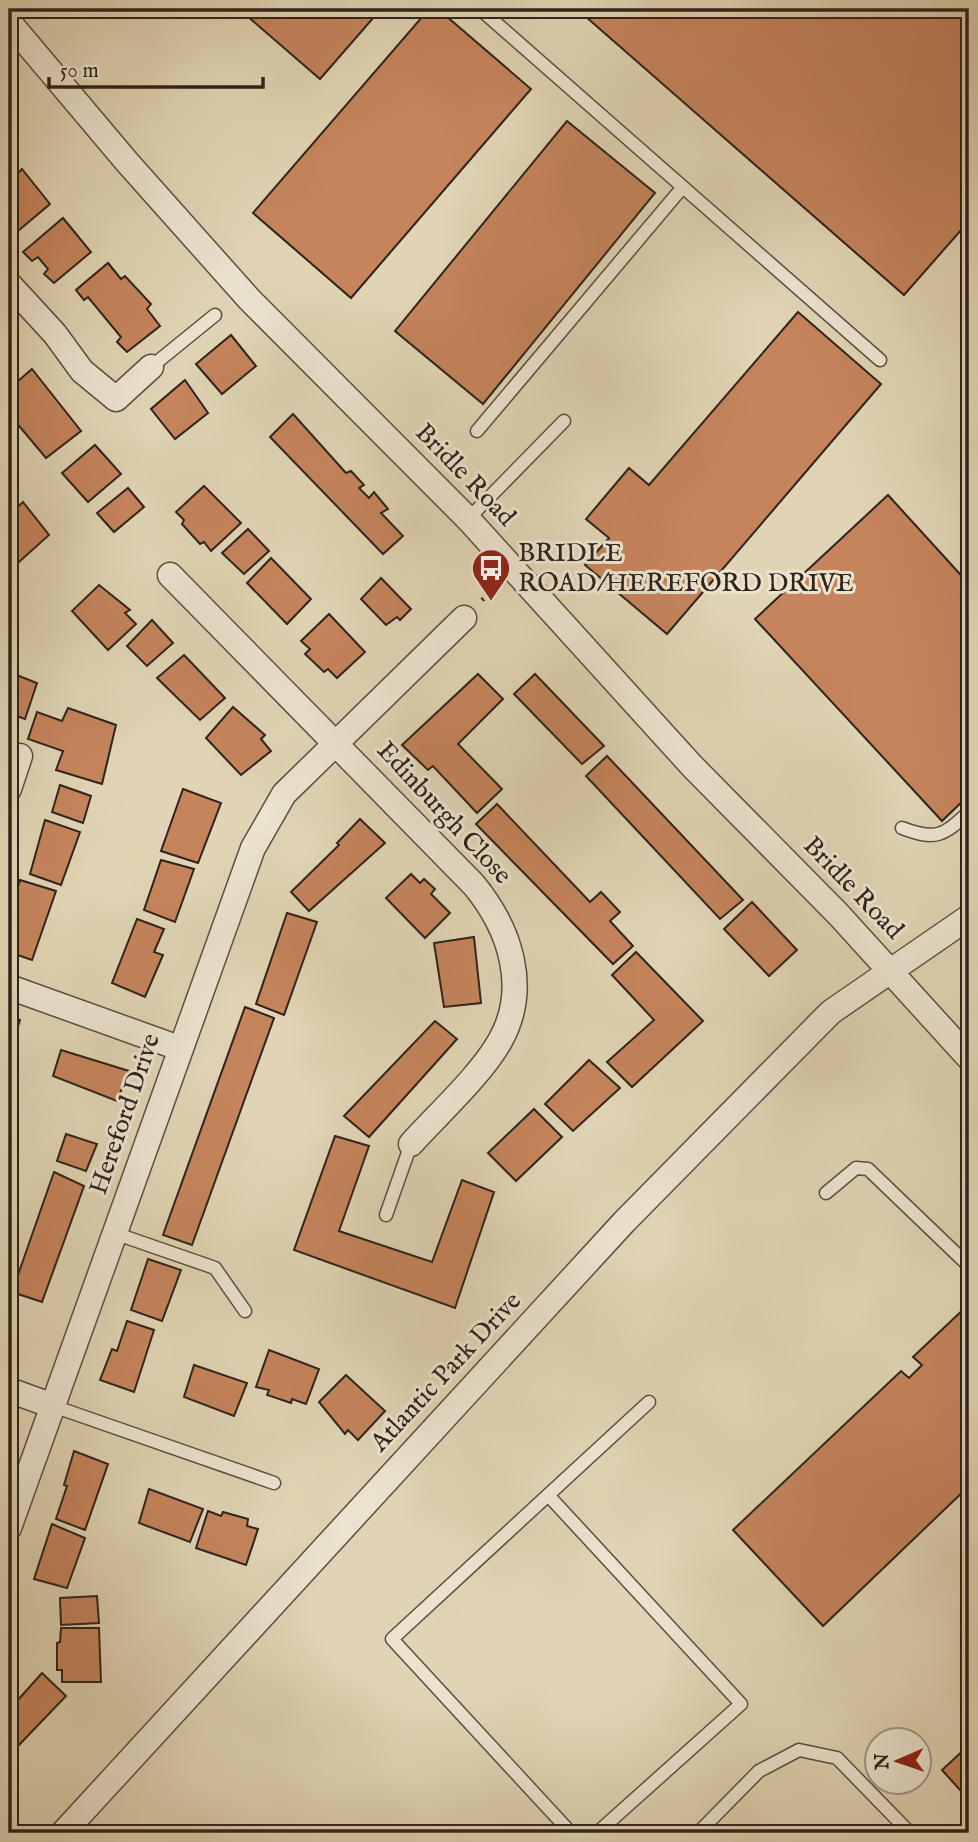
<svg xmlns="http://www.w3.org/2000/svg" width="978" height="1842" font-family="'IM FELL English',serif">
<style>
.building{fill:#c5845c;stroke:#2e231c;stroke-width:2}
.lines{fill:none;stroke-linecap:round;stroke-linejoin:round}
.service-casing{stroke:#5a4f42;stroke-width:15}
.minor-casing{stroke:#5a4f42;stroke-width:27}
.path{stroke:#2e231c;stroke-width:4.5;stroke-dasharray:2 3.5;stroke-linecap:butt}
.service{stroke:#ebe3ce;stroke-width:12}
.minor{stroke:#ebe3ce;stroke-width:24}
.labels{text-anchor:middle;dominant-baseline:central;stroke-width:6;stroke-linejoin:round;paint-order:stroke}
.street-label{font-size:26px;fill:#2e231c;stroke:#ebe3ce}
.poi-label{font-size:26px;fill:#2e231c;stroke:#ebe3ce;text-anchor:start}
</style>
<rect width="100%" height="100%" fill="#e0d4b4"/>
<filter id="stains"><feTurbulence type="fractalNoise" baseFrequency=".00286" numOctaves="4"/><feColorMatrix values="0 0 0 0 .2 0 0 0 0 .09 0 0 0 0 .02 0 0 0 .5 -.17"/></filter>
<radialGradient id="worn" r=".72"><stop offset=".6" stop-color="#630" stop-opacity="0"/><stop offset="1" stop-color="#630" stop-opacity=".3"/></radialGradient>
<g class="building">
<path d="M 239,9 L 381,9 L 320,79 Z"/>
<path d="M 429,9 L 438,9 L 531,89 L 351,298 L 253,213 Z"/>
<path d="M 577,9 L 969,9 L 969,221 L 904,295 Z"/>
<path d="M 567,121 L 655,193 L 483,404 L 395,331 Z"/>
<path d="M 22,169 L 50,204 L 12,236 L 9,231 L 9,182 Z"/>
<path d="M 63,218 L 91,252 L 54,283 L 44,274 L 48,269 L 38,257 L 32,261 L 23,252 Z"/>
<path d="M 108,263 L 121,279 L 125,276 L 151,304 L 147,309 L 160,326 L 127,352 L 117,342 L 121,337 L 88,297 L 84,300 L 76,290 Z"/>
<path d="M 798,312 L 881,384 L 667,634 L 585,565 L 609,538 L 586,519 L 629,468 L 649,485 Z"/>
<path d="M 231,335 L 256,366 L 222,394 L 196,364 Z"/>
<path d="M 32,369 L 81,431 L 46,458 L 9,414 L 9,389 Z"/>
<path d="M 185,380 L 208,413 L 175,439 L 151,409 Z"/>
<path d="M 293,414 L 346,473 L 351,471 L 364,485 L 359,488 L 369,498 L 374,492 L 388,509 L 381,513 L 403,536 L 383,554 L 270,437 Z"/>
<path d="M 95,445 L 121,474 L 88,502 L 62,473 Z"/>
<path d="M 204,486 L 241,523 L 211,551 L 204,542 L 200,544 L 182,524 L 184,520 L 176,512 Z"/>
<path d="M 128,488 L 144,507 L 114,532 L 97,513 Z"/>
<path d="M 888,495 L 969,584 L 969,795 L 942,821 L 755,619 Z"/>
<path d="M 23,502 L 49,535 L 9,571 L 9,515 Z"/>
<path d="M 248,529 L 269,551 L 244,574 L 222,553 Z"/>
<path d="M 271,558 L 311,599 L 287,624 L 247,583 Z"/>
<path d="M 381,578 L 411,609 L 400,620 L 397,617 L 386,625 L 361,599 Z"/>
<path d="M 99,585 L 130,610 L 125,613 L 136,624 L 108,650 L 72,611 Z"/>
<path d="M 329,614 L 365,652 L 337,678 L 328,669 L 324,672 L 305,654 L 310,649 L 301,641 Z"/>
<path d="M 152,620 L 173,643 L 147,666 L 127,646 Z"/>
<path d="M 184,655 L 225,698 L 200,720 L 157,678 Z"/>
<path d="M 9,672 L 37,683 L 25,719 L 11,714 L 9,718 Z"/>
<path d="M 478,674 L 503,699 L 458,744 L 502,789 L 477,813 L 433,766 L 428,770 L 402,745 Z"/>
<path d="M 535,674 L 604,746 L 582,764 L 514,694 Z"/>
<path d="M 233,707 L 265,735 L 261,739 L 271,751 L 241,775 L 206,738 Z"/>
<path d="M 68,708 L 116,725 L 102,784 L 56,770 L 63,751 L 28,739 L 37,712 L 62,721 Z"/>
<path d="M 607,756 L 743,900 L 720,919 L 586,776 Z"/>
<path d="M 60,785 L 91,796 L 83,823 L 52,812 Z"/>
<path d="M 183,789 L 221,803 L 198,863 L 161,851 Z"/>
<path d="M 497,804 L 590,902 L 601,892 L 620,912 L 610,921 L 633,946 L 613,964 L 476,824 Z"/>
<path d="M 360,819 L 385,843 L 309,911 L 291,892 L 339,845 L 337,843 Z"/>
<path d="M 45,820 L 80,832 L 61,885 L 30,874 Z"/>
<path d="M 161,860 L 194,869 L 175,922 L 144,910 Z"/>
<path d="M 411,874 L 420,883 L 424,879 L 435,889 L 431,894 L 450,913 L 425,938 L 386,898 Z"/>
<path d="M 20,880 L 56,891 L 32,960 L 9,952 L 9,892 L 10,889 L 17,890 Z"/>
<path d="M 752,902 L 797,950 L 769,976 L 724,929 Z"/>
<path d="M 287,913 L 317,922 L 284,1015 L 256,1004 Z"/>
<path d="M 137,919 L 164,929 L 154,952 L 163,955 L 145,997 L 112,983 Z"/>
<path d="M 474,937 L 481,1003 L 444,1007 L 434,943 Z"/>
<path d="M 636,952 L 703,1021 L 632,1087 L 607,1062 L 654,1020 L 612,975 Z"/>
<path d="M 245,1007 L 274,1018 L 192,1245 L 163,1235 Z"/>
<path d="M 9,1015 L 20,1020 L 9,1054 Z"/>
<path d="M 435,1021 L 457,1039 L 369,1137 L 344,1116 Z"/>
<path d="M 61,1050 L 129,1071 L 117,1101 L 53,1076 Z"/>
<path d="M 589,1060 L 620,1088 L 573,1131 L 545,1104 Z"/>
<path d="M 534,1109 L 562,1137 L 516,1181 L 488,1153 Z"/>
<path d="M 66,1134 L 97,1144 L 86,1171 L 57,1161 Z"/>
<path d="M 335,1136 L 369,1146 L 339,1231 L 432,1262 L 462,1180 L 494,1192 L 455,1308 L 294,1250 Z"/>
<path d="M 54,1172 L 84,1186 L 42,1302 L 12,1292 Z"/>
<path d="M 148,1259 L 181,1270 L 162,1321 L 131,1310 Z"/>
<path d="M 969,1304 L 969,1486 L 823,1626 L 733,1530 L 901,1371 L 909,1378 L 922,1365 L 913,1357 Z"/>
<path d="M 127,1321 L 154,1330 L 134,1392 L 100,1380 L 112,1349 L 117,1351 Z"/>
<path d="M 269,1350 L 319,1369 L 306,1404 L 292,1399 L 291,1403 L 267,1395 L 269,1390 L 256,1387 Z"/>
<path d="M 194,1365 L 247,1383 L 234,1416 L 184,1397 Z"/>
<path d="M 346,1375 L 385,1411 L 358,1440 L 348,1430 L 345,1434 L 319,1402 Z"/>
<path d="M 74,1451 L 108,1464 L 85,1530 L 56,1519 L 67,1486 L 64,1485 Z"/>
<path d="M 149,1489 L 203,1509 L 190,1542 L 139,1523 Z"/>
<path d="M 208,1511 L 221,1516 L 223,1512 L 248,1519 L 247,1526 L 258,1529 L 246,1565 L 196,1548 Z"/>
<path d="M 52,1524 L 85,1538 L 67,1588 L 34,1579 Z"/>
<path d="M 97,1596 L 99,1623 L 61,1625 L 60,1598 Z"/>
<path d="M 61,1628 L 99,1628 L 101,1682 L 62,1682 L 62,1670 L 57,1670 L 57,1643 L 60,1642 Z"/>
<path d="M 42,1673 L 66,1696 L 18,1746 L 9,1737 L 9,1710 Z"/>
<path d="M 969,1745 L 969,1800 L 942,1770 Z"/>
</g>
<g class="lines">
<g class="service-casing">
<g id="service">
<path d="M 480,9 L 880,360"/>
<path d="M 151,367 L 215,315"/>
<path d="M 477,431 L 682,188"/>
<path d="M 468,519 L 564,421"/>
<path d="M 902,828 C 936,841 943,836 969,812"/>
<path d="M 826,1193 L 856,1168 L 868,1169 L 967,1264 L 969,1262"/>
<path d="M 386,1215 L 411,1144"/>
<path d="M 114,1233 L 215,1268 L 245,1311"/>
<path d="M 53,1406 L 274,1483"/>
<path d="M 548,1495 L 741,1704 L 597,1833"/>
<path d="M 571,1833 L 392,1639 L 649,1402"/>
<path d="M 698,1833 L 759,1771 L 799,1750 L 837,1758 L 910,1833"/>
</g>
</g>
<g class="minor-casing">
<g id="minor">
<path d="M 9,22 L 127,162 L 249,299 L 468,519 L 692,766 L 838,914 L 969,1058"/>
<path d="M 9,284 L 55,334 L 82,371 L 116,399 L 151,367"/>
<path d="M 170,575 L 474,885 C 510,929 530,988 500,1041 C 481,1075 438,1114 411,1144"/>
<path d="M 9,789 L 20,756"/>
<path d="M 9,987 L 179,1048"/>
<path d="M 9,1390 L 53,1406"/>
<path d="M 9,1528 L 253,848 L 284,794 L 464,618"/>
<path d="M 63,1833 L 624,1222 L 820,1023 L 831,1012 L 969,917"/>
</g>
</g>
<path class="path" d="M 482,600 L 496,587"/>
<use href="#service" class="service"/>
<use href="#minor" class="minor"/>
</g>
<defs>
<g id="bus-pin" transform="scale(2.0125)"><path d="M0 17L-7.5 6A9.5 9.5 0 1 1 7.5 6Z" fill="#8f2418" stroke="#ebe3ce"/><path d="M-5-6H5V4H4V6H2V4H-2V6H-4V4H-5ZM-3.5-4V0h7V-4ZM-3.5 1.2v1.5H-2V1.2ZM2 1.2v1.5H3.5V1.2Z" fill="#fff"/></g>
</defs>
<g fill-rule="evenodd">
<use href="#bus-pin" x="491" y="568"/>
</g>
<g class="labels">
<g class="street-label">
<text transform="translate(465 475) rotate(46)">Bridle Road</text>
<text transform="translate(444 813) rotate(47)">Edinburgh Close</text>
<text transform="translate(853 888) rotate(46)">Bridle Road</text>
<text transform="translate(125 1114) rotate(-71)">Hereford Drive</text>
<text transform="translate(446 1372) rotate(-47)">Atlantic Park Drive</text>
</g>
<g class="poi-label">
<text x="518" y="553">BRIDLE<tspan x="518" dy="30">ROAD/HEREFORD DRIVE</tspan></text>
</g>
</g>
<rect width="978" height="1842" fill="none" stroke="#e0d4b4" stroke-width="35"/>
<rect x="10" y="10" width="957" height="1821" fill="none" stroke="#2e231c" stroke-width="3.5"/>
<rect x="18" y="18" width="943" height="1807" fill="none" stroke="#2e231c" stroke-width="2"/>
<g transform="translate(898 1761) rotate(268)"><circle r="33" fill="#ebe3ce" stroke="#9f9687" stroke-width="2"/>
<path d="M0-5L12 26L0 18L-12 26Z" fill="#8f2418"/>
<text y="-10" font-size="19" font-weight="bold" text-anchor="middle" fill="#2e231c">N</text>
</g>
<path d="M49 77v10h214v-10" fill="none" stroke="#2e231c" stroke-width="3.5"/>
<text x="60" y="77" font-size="21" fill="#2e231c" stroke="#ebe3ce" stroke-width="5" paint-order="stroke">50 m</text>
<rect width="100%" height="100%" filter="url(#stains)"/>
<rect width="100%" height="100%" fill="url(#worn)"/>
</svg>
